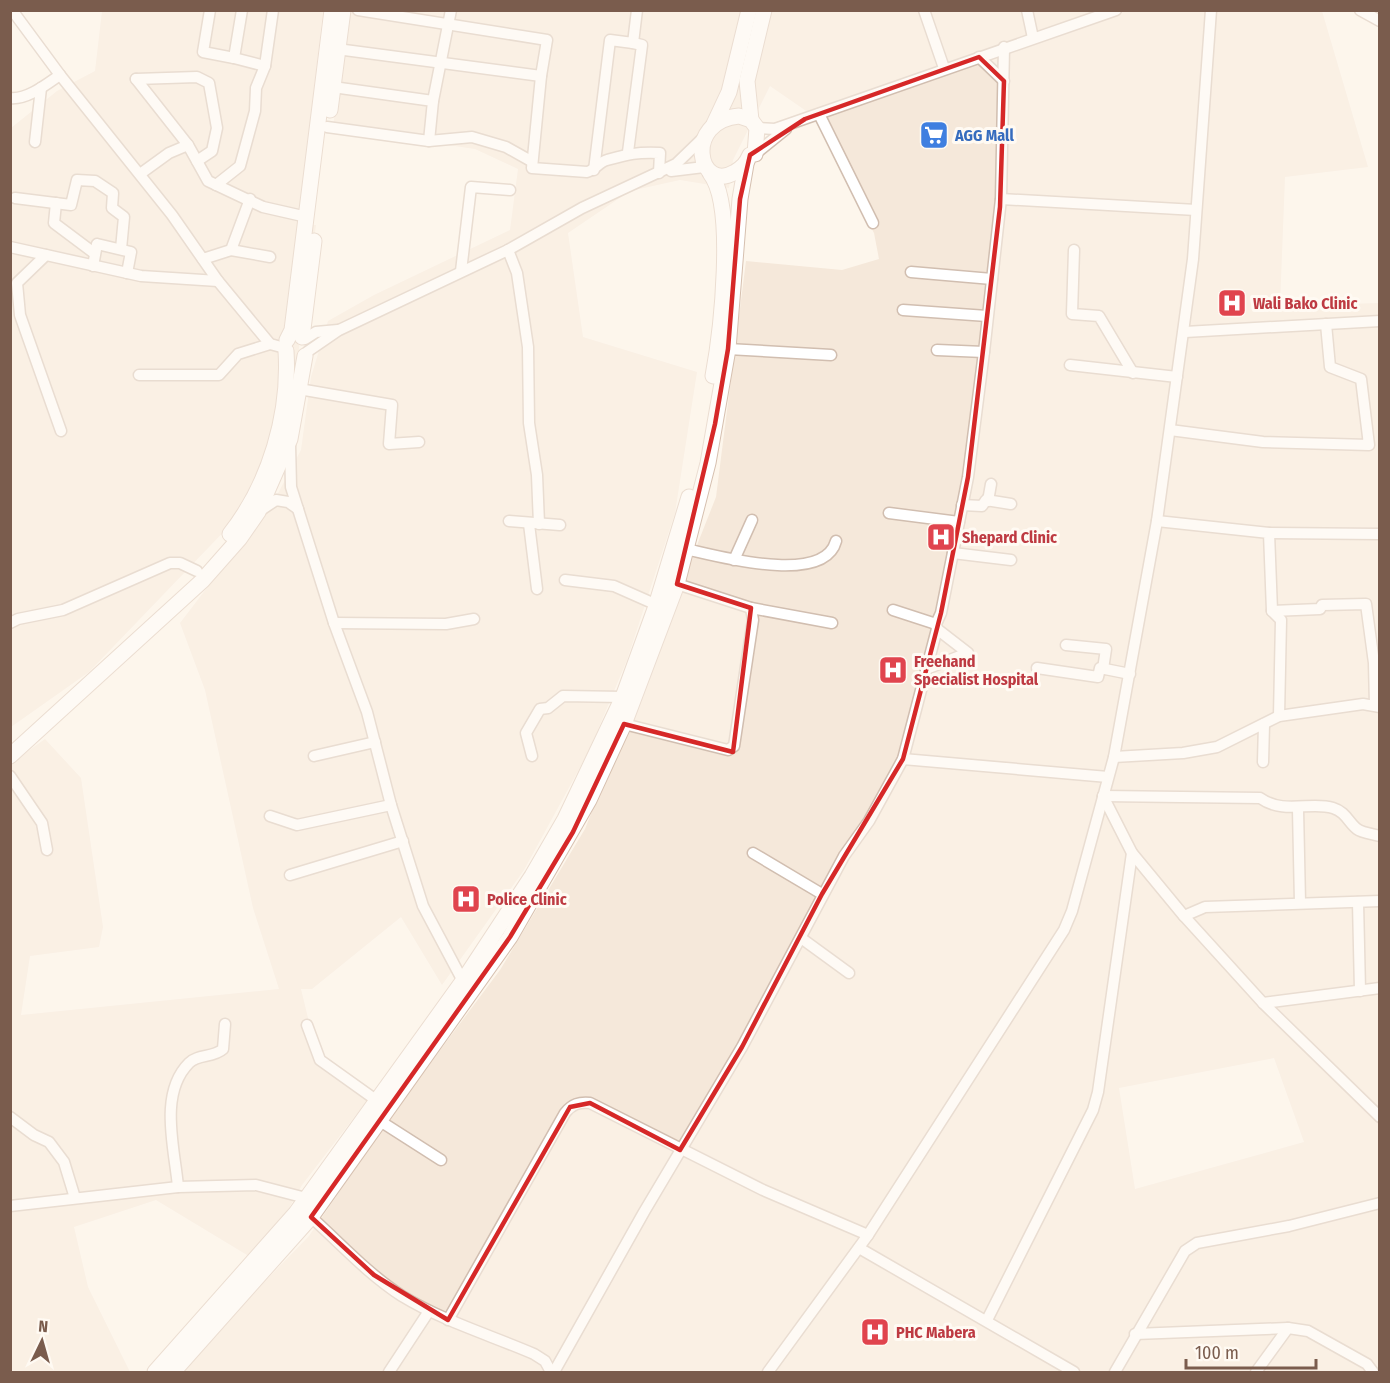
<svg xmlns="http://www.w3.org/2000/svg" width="1390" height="1383" font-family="'Fira Sans Condensed',sans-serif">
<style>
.residential{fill:#f5e8da;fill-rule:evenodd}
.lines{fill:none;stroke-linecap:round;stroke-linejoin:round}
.minor-casing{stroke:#d1beb0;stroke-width:13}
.secondary-casing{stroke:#d6c0b0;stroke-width:17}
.minor{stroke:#fff;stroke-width:10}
.secondary{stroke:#fff;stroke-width:15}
.marked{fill:none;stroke:#d62828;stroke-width:4.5;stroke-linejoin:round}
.labels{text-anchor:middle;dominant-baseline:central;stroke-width:6;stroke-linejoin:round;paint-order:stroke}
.shop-label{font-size:16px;font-weight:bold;fill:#366cbe;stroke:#fffaf3;text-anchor:start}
.health-label{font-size:16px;font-weight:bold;fill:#be3a42;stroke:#fffaf3;text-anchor:start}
</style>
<rect width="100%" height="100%" fill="#fdf6ec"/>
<g class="residential">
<path d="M 102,11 L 323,11 L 298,226 L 316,225 L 282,471 L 89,672 L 11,727 L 11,128 L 57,91 L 95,71 Z"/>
<path d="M 346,11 L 1322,11 L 1368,167 L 1285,177 L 1280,306 L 1379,303 L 1379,1372 L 177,1372 L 309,1236 L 399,1105 L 500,970 L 585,829 L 716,497 L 746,261 L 842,270 L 879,259 L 874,233 L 812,115 L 770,86 L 733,160 L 729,188 L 680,180 L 630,191 L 568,233 L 583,337 L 697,372 L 675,513 L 627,660 L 589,751 L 524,870 L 442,985 L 401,917 L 312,989 L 301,989 L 316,1051 L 369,1098 L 302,1185 L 289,1208 L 252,1258 L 156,1200 L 74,1227 L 88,1287 L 130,1372 L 11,1372 L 10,764 L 45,739 L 81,778 L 103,927 L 99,947 L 30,956 L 21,1015 L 279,989 L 253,908 L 205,690 L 180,623 L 275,499 L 301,450 L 311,377 L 328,321 L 374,295 L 510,230 L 518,169 L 475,149 L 333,128 ZM 1274,1058 L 1304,1142 L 1135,1189 L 1119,1088 Z"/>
</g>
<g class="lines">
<g class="minor-casing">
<g id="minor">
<path d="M 12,10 L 60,75 L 172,215 L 218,281 L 270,344 L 285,348"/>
<path d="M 210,10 L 203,52 L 234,58"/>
<path d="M 242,10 L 234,58 L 265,66"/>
<path d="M 358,10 L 547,40 L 541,76 L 532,168 L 587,172 C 595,170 599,162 607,160 C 629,154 636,152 660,153 L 659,173"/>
<path d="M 924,10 L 944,68"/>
<path d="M 1027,10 L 1033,38"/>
<path d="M 1360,10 L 1380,21"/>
<path d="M 337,49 L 541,76"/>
<path d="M 979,57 L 1004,81"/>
<path d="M 136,79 L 188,145 L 208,181 L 263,207 L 307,217"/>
<path d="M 136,79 L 197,77 L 209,83 L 217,128 L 212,151 L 197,161"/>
<path d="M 333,87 L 433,101 L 429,141"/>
<path d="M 10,98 C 27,100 47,84 60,75"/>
<path d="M 433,101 L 451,10"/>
<path d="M 819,114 L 873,223"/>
<path d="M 327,127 L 429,141 L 472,137 L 506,147 L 531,161"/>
<path d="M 757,128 L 775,129 L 1116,10"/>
<path d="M 35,142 L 41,88"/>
<path d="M 628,152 L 642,45 L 633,43"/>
<path d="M 755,154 L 786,129"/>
<path d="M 594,170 L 610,40 L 633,43 L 637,10"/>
<path d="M 671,171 L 704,167"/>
<path d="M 140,174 L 169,153 L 188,145"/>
<path d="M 216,185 L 240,166 L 255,111 L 256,88 L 265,66 L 273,10"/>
<path d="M 15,198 L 71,205 L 77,180 L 95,181 L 113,193 L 112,208 L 124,217 L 121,249"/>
<path d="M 1001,199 L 1196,210"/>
<path d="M 56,203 L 54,223 L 94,253"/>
<path d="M 10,247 L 141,276 L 218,281"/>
<path d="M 231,250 L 270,257"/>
<path d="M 508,250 L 517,273 L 528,347 L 529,423 L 537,475 L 539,524"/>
<path d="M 1074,250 L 1072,314 L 1099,316 L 1133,373"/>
<path d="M 46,255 L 17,283 L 20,315 L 61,431"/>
<path d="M 203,259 L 231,250 L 250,199"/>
<path d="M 93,266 L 97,244 L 131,252 L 127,273"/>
<path d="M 461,271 L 471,187 L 510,190"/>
<path d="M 911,272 L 992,279"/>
<path d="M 903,310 L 987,316"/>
<path d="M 1185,332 L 1380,321"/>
<path d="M 305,339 L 316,332 L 338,330"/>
<path d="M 728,349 L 831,355"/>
<path d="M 937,350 L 984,352"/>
<path d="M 307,352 L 339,330 L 508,250 L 582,208 L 676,164 L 704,137"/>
<path d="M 1070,365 L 1177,377"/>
<path d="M 139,375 L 219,375 L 238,354 L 270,344"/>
<path d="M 299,389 L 392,405 L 389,444 L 419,442"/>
<path d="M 1170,430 L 1263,442 L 1369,445 L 1361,379 L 1330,367 L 1326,324"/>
<path d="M 290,444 L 291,487 L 334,623 L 367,712 L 391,805 L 423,906 L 465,985"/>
<path d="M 988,501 L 991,484"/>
<path d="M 962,505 L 982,506 L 986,500 L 1011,504"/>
<path d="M 261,510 L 276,500 L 288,502 L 298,509"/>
<path d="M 889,513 L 959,522"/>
<path d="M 509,521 L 560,525"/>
<path d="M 1157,521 L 1269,533 L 1272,611 L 1281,620 L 1279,716"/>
<path d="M 529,524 L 537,589"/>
<path d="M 1269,533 L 1380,534"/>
<path d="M 686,549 C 718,556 824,586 836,541"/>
<path d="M 953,553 L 1011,560"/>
<path d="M 734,560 L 752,520"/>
<path d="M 565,580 L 614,586 L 657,605"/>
<path d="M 677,584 L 751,608 L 832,623"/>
<path d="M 893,610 L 936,624"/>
<path d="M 1272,611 L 1320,609 L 1322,605 L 1366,604 L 1374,663 L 1375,705"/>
<path d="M 10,623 L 18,619 L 63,610 L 170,563 L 180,563 L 197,571"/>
<path d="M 334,623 L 446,624 L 474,619"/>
<path d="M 1066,645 L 1106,649 L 1103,669"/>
<path d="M 1037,668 L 1098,677 L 1100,668 L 1130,674"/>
<path d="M 926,669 L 968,653 L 937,629"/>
<path d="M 624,724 L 728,750 L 734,746 L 753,620 L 751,608"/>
<path d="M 314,756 L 375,742"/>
<path d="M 532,756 L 526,733 L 540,709 L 548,708 L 563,696 L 623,697"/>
<path d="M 1114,757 L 1183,753 L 1217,747 L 1279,716 L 1363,704 L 1380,707"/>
<path d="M 903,759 L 1108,777"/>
<path d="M 1263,762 L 1264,724"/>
<path d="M 10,776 L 42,823 L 47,850"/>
<path d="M 1103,796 L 1132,853 L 1184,916 L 1263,1003 L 1380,1117"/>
<path d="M 1103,796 L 1260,798 C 1284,815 1311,801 1333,808 C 1346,812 1348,822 1357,829 C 1362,833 1373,834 1380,836"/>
<path d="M 1298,809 L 1300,903"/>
<path d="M 270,816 L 297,825 L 391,805"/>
<path d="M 753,853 L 822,894"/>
<path d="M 290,875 L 403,841"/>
<path d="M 1358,902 L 1360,991"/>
<path d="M 1184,916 L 1205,907 L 1380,901"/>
<path d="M 801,938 L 849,973"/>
<path d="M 1263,1003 L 1380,988"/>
<path d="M 307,1025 L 320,1060 L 376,1100"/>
<path d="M 10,1117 L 34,1135 L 49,1142 L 64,1162 L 75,1198"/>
<path d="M 380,1121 L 441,1160"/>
<path d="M 178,1187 C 175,1150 158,1094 189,1063 C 198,1054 213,1058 223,1049 L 225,1024"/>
<path d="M 10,1206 L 178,1187 L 256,1185 L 306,1198"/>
<path d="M 311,1217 C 341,1244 368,1274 402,1296 C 443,1321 490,1335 534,1354 L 545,1361 L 551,1372"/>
<path d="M 859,1248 L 1074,1372"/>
<path d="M 448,1320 L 565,1113 C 572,1104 579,1102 590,1103 L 763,1190 L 868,1235"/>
<path d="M 987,1320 L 1093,1110 L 1098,1092 L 1132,853"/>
<path d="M 1135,1334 L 1288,1328 L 1308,1331 L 1367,1364 L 1373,1372"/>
<path d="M 389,1372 L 429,1311"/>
<path d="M 554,1372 L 644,1212 L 742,1047 L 844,856 L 869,821 L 903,759 L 937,629 L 936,624 L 941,613 L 968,477 L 984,352 L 1001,199 L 1004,47"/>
<path d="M 768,1372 L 868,1235 L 1064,930 L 1072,911 L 1114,757 L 1157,521 L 1193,259 L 1211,10"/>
<path d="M 1115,1372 L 1185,1251 L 1197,1243 L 1289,1226 L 1380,1203"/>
<path d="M 1256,1372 L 1288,1328"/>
</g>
</g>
<g class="secondary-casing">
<g id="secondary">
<path d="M 330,110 L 343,10"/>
<path d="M 739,116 L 751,120 L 757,128 L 755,154 L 750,155 C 746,164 743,167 735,172 C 698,194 683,121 739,116 Z"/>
<path d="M 751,120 L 747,81 L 764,10"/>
<path d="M 714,124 L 729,92 L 749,10"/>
<path d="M 710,173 C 736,206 721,333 713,376"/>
<path d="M 302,337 L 314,241"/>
<path d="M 287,340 L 292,330 L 332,10"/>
<path d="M 230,534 C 270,483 290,414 286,351"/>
<path d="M 10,756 L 202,581 L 240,538 L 258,512 L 290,439 L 305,356"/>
<path d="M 155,1372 L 296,1213 L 463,981 L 532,876 L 565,819 L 623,697 L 655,609 L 689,497"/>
<path d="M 173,1372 L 311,1217 L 510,937 L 589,800 L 624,724 L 677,584 L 708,463 L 728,349 L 740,199 L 746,164"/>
</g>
</g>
<use href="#minor" class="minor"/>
<use href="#secondary" class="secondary"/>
</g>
<path d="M0 0H1390V1383H0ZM 979,57 L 1004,81 L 1000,207 L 968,477 L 941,613 L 903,759 L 822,894 L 742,1047 L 680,1150 L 590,1103 L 570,1107 L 448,1320 L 374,1275 L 311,1217 L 510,937 L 573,832 L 624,724 L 733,752 L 751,608 L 677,584 L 715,424 L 728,349 L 740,199 L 750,155 L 805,119 Z" fill="#fdf6ec" fill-opacity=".55" fill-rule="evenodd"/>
<path class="marked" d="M 979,57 L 1004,81 L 1000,207 L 968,477 L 941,613 L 903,759 L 822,894 L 742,1047 L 680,1150 L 590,1103 L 570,1107 L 448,1320 L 374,1275 L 311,1217 L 510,937 L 573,832 L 624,724 L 733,752 L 751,608 L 677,584 L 715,424 L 728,349 L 740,199 L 750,155 L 805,119 Z"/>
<defs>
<g id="supermarket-square" transform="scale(1.5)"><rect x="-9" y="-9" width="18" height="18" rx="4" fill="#3f7fe0" stroke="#fffaf3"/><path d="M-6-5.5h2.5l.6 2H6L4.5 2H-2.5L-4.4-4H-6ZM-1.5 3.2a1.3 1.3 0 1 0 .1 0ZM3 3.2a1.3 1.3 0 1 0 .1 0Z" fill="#fff"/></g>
<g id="hospital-square" transform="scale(1.5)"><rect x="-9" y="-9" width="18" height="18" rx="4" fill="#e0444e" stroke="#fffaf3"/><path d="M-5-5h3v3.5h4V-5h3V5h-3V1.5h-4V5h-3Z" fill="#fff"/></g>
</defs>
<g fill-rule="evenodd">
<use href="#supermarket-square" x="934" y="135"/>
<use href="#hospital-square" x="1232" y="303"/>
<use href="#hospital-square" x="941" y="537"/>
<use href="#hospital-square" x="893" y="670"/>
<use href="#hospital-square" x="466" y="899"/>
<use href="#hospital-square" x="875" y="1332"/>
</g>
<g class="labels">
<g class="shop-label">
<text x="955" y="135">AGG Mall</text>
</g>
<g class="health-label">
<text x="1253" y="303">Wali Bako Clinic</text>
<text x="962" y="537">Shepard Clinic</text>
<text x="914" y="661">Freehand<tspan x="914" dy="18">Specialist Hospital</tspan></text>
<text x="487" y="899">Police Clinic</text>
<text x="896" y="1332">PHC Mabera</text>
</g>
</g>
<rect width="1390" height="1383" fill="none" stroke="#7a5c4d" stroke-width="24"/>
<g transform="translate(42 1341) rotate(5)" stroke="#fffaf3" stroke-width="4.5" paint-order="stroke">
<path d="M0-4.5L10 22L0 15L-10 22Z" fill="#7a5c4d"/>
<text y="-9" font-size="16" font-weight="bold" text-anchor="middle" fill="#7a5c4d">N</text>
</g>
<path d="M1186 1359v9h130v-9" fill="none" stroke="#7a5c4d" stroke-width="3"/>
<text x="1195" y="1359" font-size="18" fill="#7a5c4d" stroke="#fffaf3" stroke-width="4.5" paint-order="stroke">100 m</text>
</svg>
